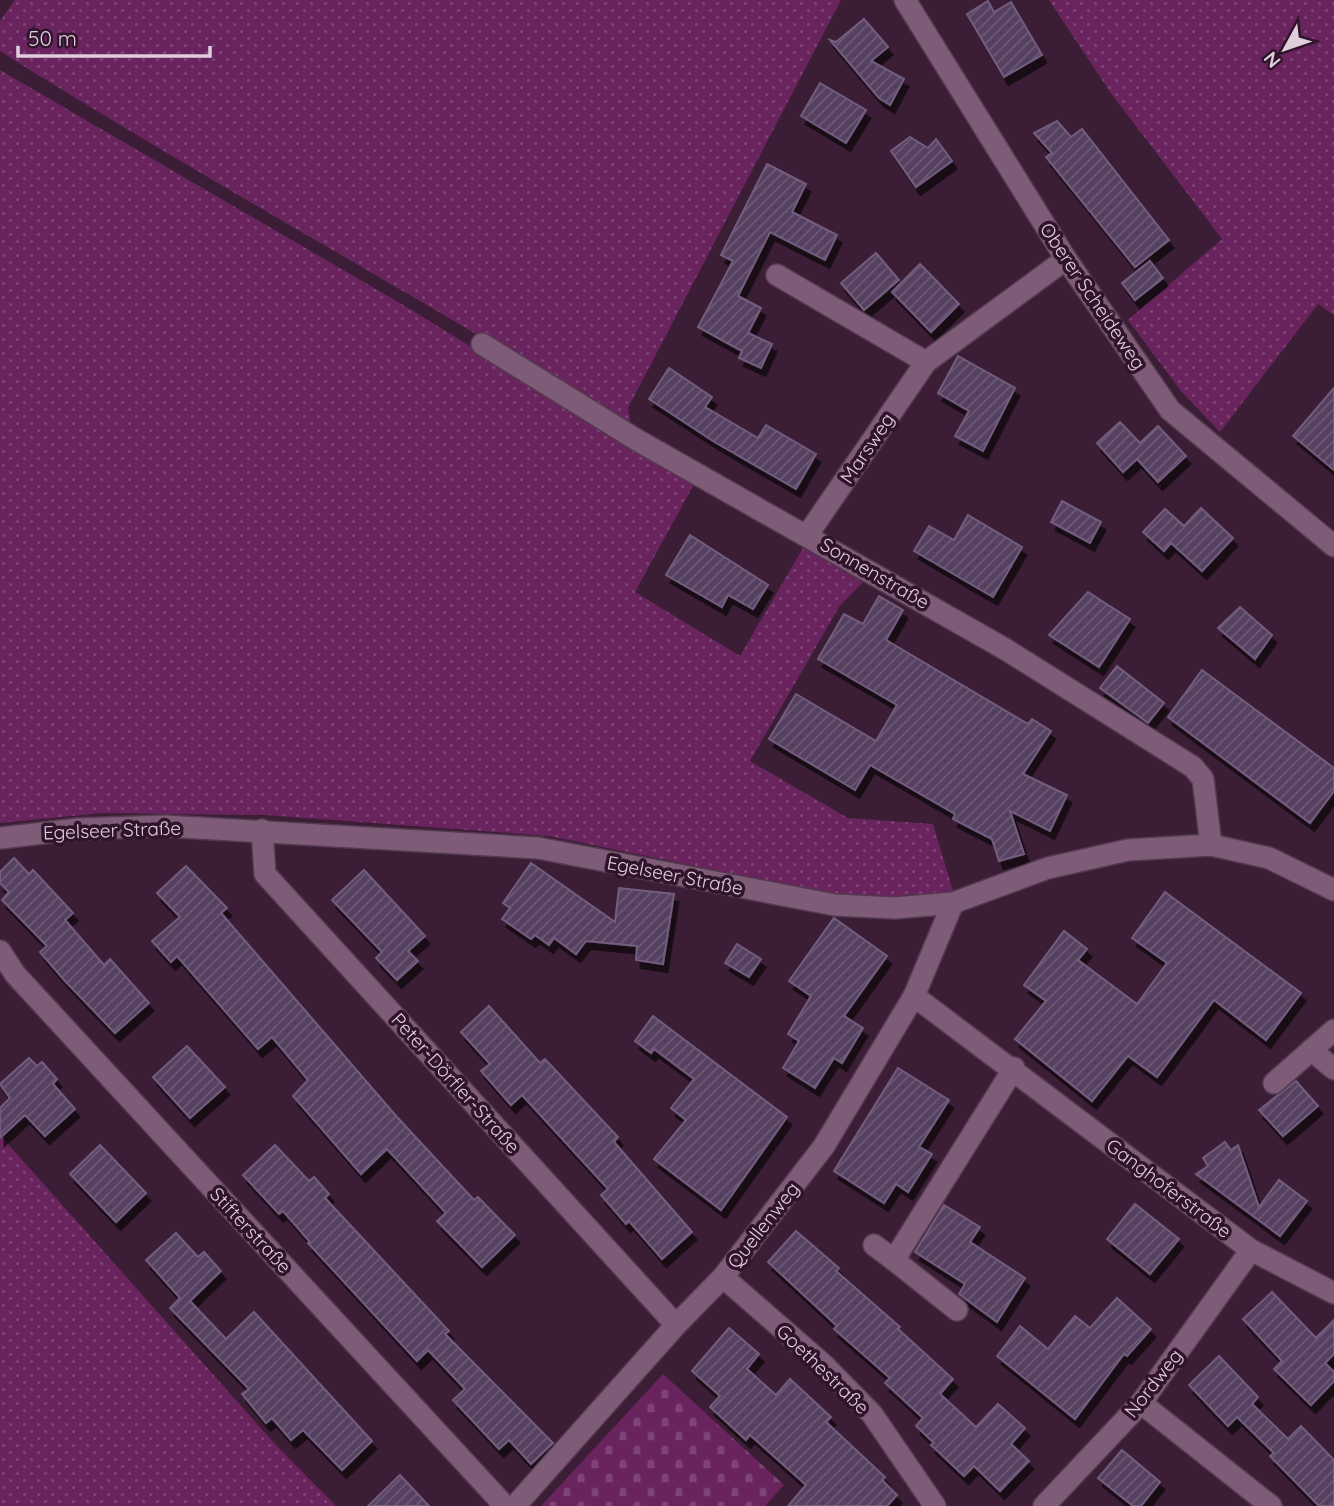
<svg xmlns="http://www.w3.org/2000/svg" width="1334" height="1506" font-family="Quicksand,sans-serif">
<style>
.grass{fill:url(#grass-dots)}
.cemetery{fill:url(#cemetery-stones)}
.building{fill:url(#building-hatch);stroke:#735d7f;stroke-width:2;filter:url(#shadow)}
.lines{fill:none;stroke-linecap:round;stroke-linejoin:round}
.minor-casing{stroke:#533a4f;stroke-width:24}
.minor{stroke:#7e5c77;stroke-width:21}
.labels{text-anchor:middle;dominant-baseline:central;stroke-width:7;stroke-linejoin:round;paint-order:stroke}
.street-label{font-size:19px;fill:#e1cedd;stroke:#30142b}
</style>
<defs>
<pattern id="grass-dots" width="8" height="8" patternUnits="userSpaceOnUse" patternTransform="scale(1.75)"><rect width="8" height="8" fill="#69245e"/><path d="M2 2h.1M6 6h.1" fill="none" stroke="#7e4375" stroke-width="1.8" stroke-linecap="round"/></pattern>
<pattern id="cemetery-stones" width="16" height="16" patternUnits="userSpaceOnUse" patternTransform="scale(1.75)"><rect width="16" height="16" fill="#69245e"/><path d="M2 7V4a2 2 0 0 1 4 0v3zM10 15v-3a2 2 0 0 1 4 0v3z" fill="#7e4375"/></pattern>
<pattern id="building-hatch" width="6" height="6" patternUnits="userSpaceOnUse" patternTransform="scale(1.75)"><rect width="6" height="6" fill="#554060"/><path d="M-1 1l2-2M0 6l6-6M5 7l2-2" fill="none" stroke="#6d5a76"/></pattern>
<filter id="shadow"><feDropShadow dx="4.5" dy="8" stdDeviation="0" flood-color="#0009"/></filter>
</defs>
<rect width="100%" height="100%" fill="#3b1d35"/>
<g class="grass">
<path d="M 15,0 L 841,0 L 628,408 L 631,428 C 423,298 207,182 0,51 L 0,21 Z"/>
<path d="M 1049,0 L 1334,0 L 1334,315 L 1318,304 L 1220,432 L 1181,391 L 1128,320 L 1222,239 L 1110,92 Z"/>
<path d="M 0,70 L 405,306 L 694,484 L 635,592 L 740,656 L 803,548 L 863,582 L 839,607 L 750,761 L 848,818 L 933,824 L 953,891 L 904,898 L 837,895 L 549,836 L 265,815 L 102,813 L 0,823 Z"/>
<path d="M 0,1135 L 275,1444 L 336,1506 L 0,1506 Z"/>
</g>
<path class="cemetery" d="M 663,1374 L 784,1485 L 765,1506 L 541,1506 Z"/>
<g class="building">
<path d="M 988,1 L 994,12 L 1011,2 L 1042,55 L 1004,77 L 967,14 Z"/>
<path d="M 864,19 L 888,47 L 871,61 L 904,79 L 890,105 L 879,98 L 830,40 L 836,42 Z"/>
<path d="M 820,83 L 866,110 L 846,143 L 801,116 Z"/>
<path d="M 1057,121 L 1071,137 L 1082,129 L 1169,240 L 1135,267 L 1046,157 L 1052,153 L 1034,133 Z"/>
<path d="M 910,137 L 928,148 L 936,139 L 952,161 L 916,187 L 891,151 Z"/>
<path d="M 767,164 L 806,184 L 792,212 L 837,235 L 825,260 L 770,232 L 738,296 L 761,308 L 748,333 L 772,344 L 761,368 L 739,358 L 742,351 L 698,327 L 733,261 L 721,255 Z"/>
<path d="M 876,253 L 899,280 L 864,310 L 841,283 Z"/>
<path d="M 1150,261 L 1163,278 L 1135,300 L 1122,283 Z"/>
<path d="M 920,264 L 959,304 L 931,332 L 892,292 Z"/>
<path d="M 958,356 L 1015,388 L 983,451 L 955,436 L 969,411 L 938,393 Z"/>
<path d="M 669,368 L 712,397 L 705,407 L 758,438 L 766,425 L 816,454 L 796,489 L 713,441 L 649,399 Z"/>
<path d="M 1334,388 L 1334,470 L 1293,436 Z"/>
<path d="M 1120,422 L 1140,443 L 1158,426 L 1186,456 L 1158,482 L 1137,459 L 1123,472 L 1097,443 Z"/>
<path d="M 1062,501 L 1101,522 L 1090,543 L 1051,522 Z"/>
<path d="M 1201,508 L 1233,538 L 1202,571 L 1171,543 L 1164,551 L 1143,532 L 1165,509 L 1184,526 Z"/>
<path d="M 968,515 L 1022,547 L 993,597 L 914,551 L 929,526 L 954,540 Z"/>
<path d="M 690,535 L 768,585 L 753,609 L 728,595 L 722,607 L 666,575 Z"/>
<path d="M 1088,592 L 1130,619 L 1099,667 L 1049,635 Z"/>
<path d="M 879,596 L 903,610 L 886,640 L 1028,724 L 1032,719 L 1051,731 L 1023,774 L 1067,795 L 1050,831 L 1010,811 L 1024,854 L 999,861 L 992,839 L 953,819 L 955,814 L 870,765 L 855,790 L 769,739 L 796,694 L 876,741 L 897,705 L 818,659 L 844,614 L 863,624 Z"/>
<path d="M 1240,607 L 1272,635 L 1255,659 L 1218,628 Z"/>
<path d="M 1117,666 L 1164,703 L 1148,723 L 1100,688 Z"/>
<path d="M 1202,670 L 1334,768 L 1334,791 L 1310,823 L 1168,717 Z"/>
<path d="M 14,858 L 29,874 L 33,870 L 73,913 L 65,920 L 104,965 L 110,959 L 149,1003 L 115,1033 L 65,981 L 40,952 L 47,946 L 2,900 L 9,892 L 0,883 L 0,872 Z"/>
<path d="M 531,863 L 615,922 L 619,888 L 674,894 L 663,964 L 636,960 L 637,946 L 586,941 L 576,954 L 554,938 L 549,945 L 535,935 L 531,939 L 502,919 L 510,908 L 503,903 Z"/>
<path d="M 186,866 L 227,908 L 221,913 L 397,1117 L 474,1200 L 478,1197 L 515,1235 L 482,1267 L 437,1221 L 446,1213 L 387,1149 L 361,1174 L 293,1096 L 308,1080 L 272,1037 L 258,1049 L 177,956 L 171,962 L 152,941 L 180,917 L 157,893 Z"/>
<path d="M 364,870 L 425,936 L 408,951 L 418,961 L 397,980 L 376,958 L 382,952 L 332,900 Z"/>
<path d="M 1165,892 L 1301,993 L 1266,1040 L 1214,1000 L 1157,1077 L 1128,1056 L 1092,1101 L 1015,1039 L 1046,1001 L 1024,985 L 1064,931 L 1087,949 L 1078,960 L 1137,1004 L 1167,963 L 1132,938 Z"/>
<path d="M 834,918 L 887,956 L 844,1016 L 863,1028 L 842,1063 L 834,1058 L 815,1088 L 783,1068 L 799,1041 L 788,1034 L 811,996 L 789,981 Z"/>
<path d="M 737,944 L 761,959 L 749,977 L 725,963 Z"/>
<path d="M 489,1006 L 540,1063 L 545,1059 L 618,1137 L 614,1142 L 692,1232 L 662,1259 L 629,1221 L 626,1224 L 601,1195 L 608,1189 L 522,1095 L 511,1105 L 481,1071 L 490,1064 L 461,1032 Z"/>
<path d="M 653,1016 L 787,1117 L 721,1210 L 654,1159 L 686,1120 L 671,1108 L 694,1079 L 654,1049 L 651,1053 L 635,1041 Z"/>
<path d="M 187,1046 L 225,1087 L 190,1118 L 153,1077 Z"/>
<path d="M 29,1058 L 37,1066 L 42,1062 L 57,1079 L 53,1084 L 75,1109 L 45,1136 L 25,1115 L 0,1138 L 0,1108 L 10,1098 L 0,1084 Z"/>
<path d="M 898,1068 L 949,1100 L 919,1147 L 932,1154 L 908,1192 L 896,1184 L 884,1203 L 834,1171 Z"/>
<path d="M 1296,1081 L 1318,1106 L 1283,1136 L 1259,1110 Z"/>
<path d="M 1225,1142 L 1231,1150 L 1238,1145 L 1259,1207 L 1279,1180 L 1307,1201 L 1280,1236 L 1196,1174 L 1208,1166 L 1203,1158 Z"/>
<path d="M 100,1145 L 146,1193 L 116,1222 L 70,1174 Z"/>
<path d="M 275,1145 L 309,1181 L 314,1177 L 329,1194 L 325,1198 L 449,1331 L 445,1334 L 553,1443 L 531,1464 L 509,1440 L 499,1449 L 453,1400 L 465,1389 L 428,1350 L 417,1361 L 308,1243 L 310,1242 L 283,1211 L 279,1214 L 243,1175 Z"/>
<path d="M 1135,1204 L 1179,1239 L 1150,1274 L 1107,1239 Z"/>
<path d="M 944,1205 L 980,1227 L 970,1242 L 1025,1278 L 997,1322 L 959,1294 L 965,1284 L 915,1252 Z"/>
<path d="M 796,1231 L 839,1268 L 836,1271 L 900,1327 L 898,1329 L 953,1379 L 940,1394 L 976,1427 L 998,1404 L 1025,1428 L 1011,1444 L 1029,1461 L 1000,1491 L 974,1466 L 964,1476 L 931,1445 L 934,1443 L 916,1426 L 923,1418 L 885,1383 L 890,1378 L 834,1329 L 837,1326 L 768,1262 Z"/>
<path d="M 176,1233 L 198,1257 L 204,1252 L 221,1271 L 190,1301 L 226,1339 L 254,1312 L 372,1441 L 342,1470 L 303,1430 L 291,1440 L 272,1418 L 266,1423 L 242,1394 L 249,1389 L 170,1308 L 180,1298 L 146,1260 Z"/>
<path d="M 1272,1292 L 1316,1338 L 1334,1320 L 1334,1354 L 1325,1363 L 1334,1372 L 1334,1381 L 1311,1405 L 1274,1369 L 1282,1361 L 1243,1319 Z"/>
<path d="M 1117,1298 L 1151,1329 L 1127,1356 L 1124,1354 L 1075,1419 L 997,1356 L 1020,1326 L 1048,1349 L 1075,1316 L 1090,1328 Z"/>
<path d="M 729,1328 L 759,1354 L 747,1369 L 776,1395 L 790,1379 L 831,1417 L 826,1422 L 885,1477 L 882,1480 L 897,1495 L 887,1506 L 788,1506 L 806,1485 L 750,1435 L 746,1440 L 710,1407 L 720,1396 L 692,1371 Z"/>
<path d="M 1219,1356 L 1258,1397 L 1252,1404 L 1288,1439 L 1301,1426 L 1334,1460 L 1334,1506 L 1319,1506 L 1270,1456 L 1274,1453 L 1237,1417 L 1228,1426 L 1189,1385 Z"/>
<path d="M 1122,1450 L 1160,1482 L 1141,1506 L 1133,1506 L 1098,1478 Z"/>
<path d="M 400,1475 L 429,1506 L 368,1506 Z"/>
</g>
<g class="lines">
<g class="minor-casing">
<g id="minor">
<path d="M 905,0 L 1066,259 L 1170,410 L 1334,546"/>
<path d="M 777,275 L 926,362"/>
<path d="M 482,344 L 637,440 L 1005,649 L 1193,767 L 1203,779 L 1211,845"/>
<path d="M 808,534 L 926,362 L 1066,259"/>
<path d="M 262,830 L 265,874 L 676,1325"/>
<path d="M 0,838 L 78,829 L 165,826 L 538,848 L 835,905 L 895,908 L 953,903 L 1048,868 L 1128,850 L 1211,845 L 1269,858 L 1334,890"/>
<path d="M 0,951 L 15,974 L 505,1506"/>
<path d="M 914,996 L 1251,1250 L 1334,1293"/>
<path d="M 1311,1050 L 1334,1069"/>
<path d="M 1274,1083 L 1334,1030"/>
<path d="M 874,1245 L 894,1260"/>
<path d="M 723,1277 L 824,1365 L 872,1414 L 935,1506"/>
<path d="M 957,1310 L 894,1260 L 1014,1068"/>
<path d="M 1141,1403 L 1271,1506"/>
<path d="M 515,1506 L 676,1325 L 723,1277 L 824,1146 L 914,996 L 953,903"/>
<path d="M 1044,1506 L 1141,1403 L 1251,1250"/>
</g>
</g>
<use href="#minor" class="minor"/>
</g>
<g class="labels">
<g class="street-label">
<text transform="translate(1093 296) rotate(56)">Oberer Scheideweg</text>
<text transform="translate(867 448) rotate(-56)">Marsweg</text>
<text transform="translate(875 573) rotate(30)">Sonnenstraße</text>
<text transform="translate(112 830) rotate(-2)">Egelseer Straße</text>
<text transform="translate(675 875) rotate(11)">Egelseer Straße</text>
<text transform="translate(456 1083) rotate(48)">Peter-Dörfler-Straße</text>
<text transform="translate(1169 1188) rotate(37)">Ganghoferstraße</text>
<text transform="translate(763 1225) rotate(-52)">Quellenweg</text>
<text transform="translate(251 1230) rotate(47)">Stifterstraße</text>
<text transform="translate(823 1369) rotate(44)">Goethestraße</text>
<text transform="translate(1153 1383) rotate(-52)">Nordweg</text>
</g>
</g>
<g transform="translate(1285 49) rotate(230)" stroke="#30142b" stroke-width="5" paint-order="stroke">
<path d="M0-5L12 26L0 18L-12 26Z" fill="#e1cedd"/>
<text y="-10" font-size="19" font-weight="bold" text-anchor="middle" fill="#e1cedd">N</text>
</g>
<path d="M18 46v10h192v-10" fill="none" stroke="#e1cedd" stroke-width="3.5"/>
<text x="28" y="46" font-size="21" fill="#e1cedd" stroke="#30142b" stroke-width="5" paint-order="stroke">50 m</text>
</svg>
